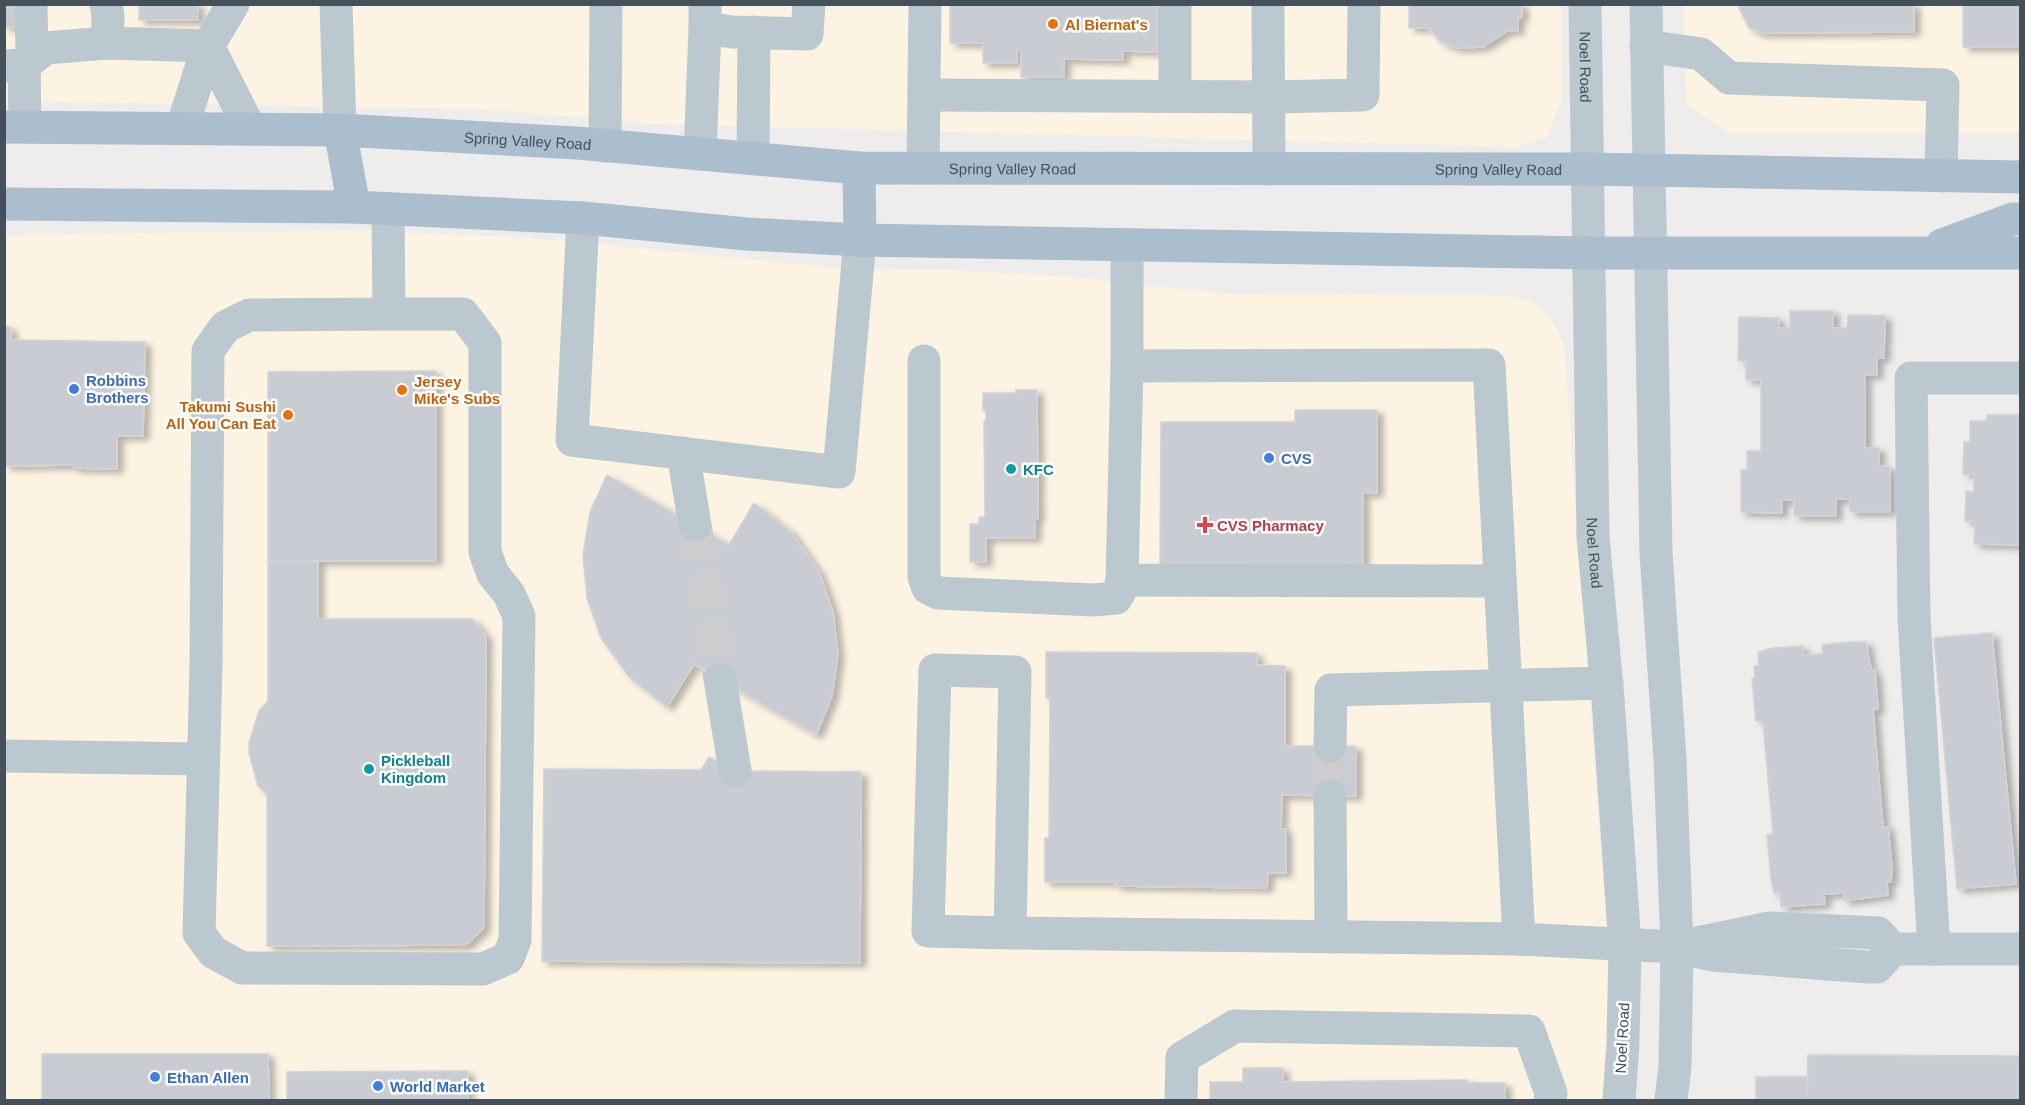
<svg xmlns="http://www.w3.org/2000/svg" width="2025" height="1105" font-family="Helvetica,sans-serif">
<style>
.commercial{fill:#fcf3e3}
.building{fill:#c9ccd2;stroke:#d0d3d8;stroke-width:1.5;filter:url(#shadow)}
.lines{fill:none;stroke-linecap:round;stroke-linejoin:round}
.minor-tunnel{stroke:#cdcdcf;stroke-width:33;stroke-dasharray:33 16;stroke-linecap:butt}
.minor{stroke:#bcc8cf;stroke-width:33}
.major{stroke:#abbecd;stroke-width:33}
.food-dot{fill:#e8710a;stroke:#fff;stroke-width:2}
.shop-dot{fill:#3f7fe0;stroke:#fff;stroke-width:2}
.culture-dot{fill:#0f9aa8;stroke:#fff;stroke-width:2}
.health-dot{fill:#e0444e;stroke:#fff;stroke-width:2}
.labels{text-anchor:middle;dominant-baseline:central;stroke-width:5;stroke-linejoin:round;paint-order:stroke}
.food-label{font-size:15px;font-weight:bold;fill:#c56008;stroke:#fff;text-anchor:start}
.street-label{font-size:15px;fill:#44515a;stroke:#fff}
.shop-label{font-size:15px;font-weight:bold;fill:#366cbe;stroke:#fff;text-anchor:start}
.culture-label{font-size:15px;font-weight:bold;fill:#0d838f;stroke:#fff;text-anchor:start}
.health-label{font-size:15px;font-weight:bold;fill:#be3a42;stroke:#fff;text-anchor:start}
</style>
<defs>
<filter id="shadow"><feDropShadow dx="6" dy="4" stdDeviation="3" flood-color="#0004"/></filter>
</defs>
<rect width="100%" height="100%" fill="#efecec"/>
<g class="commercial">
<path d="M 4,5 L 1561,5 L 1561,100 L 1547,137 L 1517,147 L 654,124 L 481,109 L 5,101 Z"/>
<path d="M 1684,5 L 2020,5 L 2020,133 L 1728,133 L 1686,103 Z"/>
<path d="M 350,230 L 531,238 L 829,267 L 895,270 L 956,270 L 1071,277 L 1226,294 L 1505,295 L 1531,301 L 1552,320 L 1564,344 L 1612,1004 L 1604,1100 L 5,1100 L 4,235 Z"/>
</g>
<g class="building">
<rect x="4" y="4" width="11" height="23"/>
<rect x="139" y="4" width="59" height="16"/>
<path d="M 950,4 L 1157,4 L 1157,52 L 1123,51 L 1123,60 L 1064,59 L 1064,77 L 1021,77 L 1021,50 L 1017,50 L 1017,63 L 983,63 L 983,43 L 950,43 Z"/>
<path d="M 1409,4 L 1522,4 L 1522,18 L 1518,18 L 1518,31 L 1507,31 L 1483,47 L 1456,48 L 1441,42 L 1428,28 L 1409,28 Z"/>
<path d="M 1739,4 L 1914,4 L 1914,32 L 1761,33 L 1749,28 L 1739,8 Z"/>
<rect x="1963" y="4" width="57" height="43"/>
<path d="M 1790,311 L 1833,311 L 1833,328 L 1847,328 L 1848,315 L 1885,316 L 1884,358 L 1877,358 L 1877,375 L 1865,375 L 1865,448 L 1879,448 L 1879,466 L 1890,466 L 1890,512 L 1850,512 L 1850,499 L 1836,499 L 1836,516 L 1794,516 L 1794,500 L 1782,500 L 1782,513 L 1741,512 L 1741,470 L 1747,470 L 1747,451 L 1761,451 L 1761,380 L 1746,380 L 1746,361 L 1738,361 L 1739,317 L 1779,318 L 1779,328 L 1790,328 Z"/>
<path d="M 4,325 L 11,328 L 11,340 L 145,342 L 143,436 L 117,436 L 117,469 L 74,468 L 74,465 L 4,466 Z"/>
<path d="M 436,371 L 436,561 L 268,561 L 268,372 Z"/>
<path d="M 1016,390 L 1037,390 L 1038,519 L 1035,519 L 1035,538 L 986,538 L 986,562 L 970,562 L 970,524 L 979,524 L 979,517 L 985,517 L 984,421 L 986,421 L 986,410 L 983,410 L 983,393 L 1016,393 Z"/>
<path d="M 1295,410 L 1377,410 L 1377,493 L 1363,493 L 1363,566 L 1160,565 L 1161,422 L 1295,422 Z"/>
<path d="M 1987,415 L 2020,415 L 2020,545 L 1974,544 L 1975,521 L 1965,521 L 1966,491 L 1974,492 L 1974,474 L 1963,474 L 1964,442 L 1970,442 L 1970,421 L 1987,421 Z"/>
<path d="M 607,475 L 729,545 L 754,503 L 791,532 L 819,572 L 833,612 L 838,654 L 832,696 L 816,735 L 694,664 L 667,707 L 629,677 L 601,638 L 587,598 L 583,555 L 590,512 Z"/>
<path d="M 268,561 L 318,561 L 318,619 L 472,619 L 486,636 L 484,928 L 466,945 L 267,946 L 267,794 L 258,786 L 249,753 L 249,743 L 259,711 L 268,701 Z"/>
<path d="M 1992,633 L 2016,884 L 1957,889 L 1934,638 Z"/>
<path d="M 1851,642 L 1866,642 L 1871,670 L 1875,670 L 1878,709 L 1873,710 L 1883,827 L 1888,827 L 1892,868 L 1891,882 L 1887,882 L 1888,895 L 1844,901 L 1844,893 L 1824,894 L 1825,904 L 1781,907 L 1780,893 L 1774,893 L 1771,878 L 1767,835 L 1773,834 L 1763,721 L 1756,721 L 1752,678 L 1755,678 L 1754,666 L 1759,666 L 1758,652 L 1773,648 L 1803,646 L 1803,655 L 1823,654 L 1822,645 Z"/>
<path d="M 1046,652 L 1257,653 L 1257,665 L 1285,666 L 1285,746 L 1356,746 L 1356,796 L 1282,795 L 1281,829 L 1286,829 L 1286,873 L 1268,873 L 1267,888 L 1115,886 L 1115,882 L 1045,882 L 1045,838 L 1049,838 L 1050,698 L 1046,698 Z"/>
<path d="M 709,757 L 735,771 L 861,772 L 860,963 L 542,961 L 544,769 L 701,770 Z"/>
<path d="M 42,1054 L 268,1054 L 269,1100 L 42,1100 Z"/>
<path d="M 1808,1055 L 2020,1056 L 2020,1100 L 1807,1100 Z"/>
<path d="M 1243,1068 L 1283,1068 L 1283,1082 L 1467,1080 L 1467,1083 L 1505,1083 L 1505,1100 L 1210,1100 L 1210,1082 L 1243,1082 Z"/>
<path d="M 468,1071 L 468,1100 L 287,1100 L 287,1072 Z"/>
<path d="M 1756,1077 L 1808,1077 L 1807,1100 L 1756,1100 Z"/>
</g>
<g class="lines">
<g class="minor-tunnel">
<path d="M 695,525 L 720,679"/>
<path d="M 1330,746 L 1330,796"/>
</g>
<g class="minor">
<path d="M 31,4 L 32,59"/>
<path d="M 106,4 L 108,17 L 107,43"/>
<path d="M 336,4 L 340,130"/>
<path d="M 705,4 L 705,28 L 732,32 L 807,34 L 809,4"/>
<path d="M 1175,4 L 1175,96"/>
<path d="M 1268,4 L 1269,169"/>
<path id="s1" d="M 1585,4 L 1593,537 L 1608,699 L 1625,946 L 1623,1043 L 1619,1100"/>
<path d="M 1646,4 L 1656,553 L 1670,759 L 1677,947 L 1675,1066 L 1671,1100"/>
<path d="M 208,46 L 250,129"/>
<path d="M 1646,46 L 1701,54 L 1729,78 L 1943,85 L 1941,176"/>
<path d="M 24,65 L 46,48 L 107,43 L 208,46"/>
<path d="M 4,66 L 24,65 L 25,127"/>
<path d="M 924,95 L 1269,97 L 1363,95 L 1364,4"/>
<path d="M 182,128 L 208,46 L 233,4"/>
<path d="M 605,146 L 606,4"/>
<path d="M 700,154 L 705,28"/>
<path d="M 753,158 L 754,32"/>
<path d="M 923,168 L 925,4"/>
<path d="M 388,209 L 389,314 L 249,315 L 225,327 L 208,351 L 206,666 L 199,933 L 213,952 L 242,968 L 483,969 L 508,958 L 515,940 L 519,616 L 509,594 L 493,574 L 485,552 L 485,343 L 463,314 L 389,314"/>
<path d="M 583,218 L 572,440 L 839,472 L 860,240"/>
<path d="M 1127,246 L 1127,366 L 1489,365 L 1519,939"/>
<path d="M 924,361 L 924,577 L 928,588 L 938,593 L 1093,600 L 1116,598 L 1120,591 L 1122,580"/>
<path d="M 1127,366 L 1122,580 L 1500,581"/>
<path d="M 683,453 L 695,525"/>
<path d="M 720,679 L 735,771"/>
<path d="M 1330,746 L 1331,690 L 1607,683"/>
<path d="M 4,756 L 203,759"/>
<path d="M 1330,796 L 1331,937"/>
<path d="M 1010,933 L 928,931 L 935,670 L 1015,672 L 1010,933 L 1519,939 L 1677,947 L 1712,955 L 1868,967 L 1877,967 L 1893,949"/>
<path d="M 1697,943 L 1770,928 L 1878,933 L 1893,949 L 2020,949"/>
<path d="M 1934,949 L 1914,618 L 1911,378 L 2020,378"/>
<path d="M 1181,1100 L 1182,1058 L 1235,1026 L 1529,1031 L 1551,1093 L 1550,1100"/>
</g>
<g class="major">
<path id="s2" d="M 4,127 L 340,130 L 577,143 L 859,168 L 1587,169 L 2020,177"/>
<path d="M 340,130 L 354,207"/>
<path d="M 859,168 L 860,240"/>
<path d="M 4,204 L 354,207 L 583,218 L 747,234 L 860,240 L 1588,253 L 2020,253"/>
<path d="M 1942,245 L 2013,219 L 2020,219"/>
</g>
</g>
<g class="food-dot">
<circle cx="1053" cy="24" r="6"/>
<circle cx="402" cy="390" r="6"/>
<circle cx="288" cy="415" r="6"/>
</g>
<g class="shop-dot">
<circle cx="74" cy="389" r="6"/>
<circle cx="1269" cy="458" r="6"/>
<circle cx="155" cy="1077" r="6"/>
<circle cx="378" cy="1086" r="6"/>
</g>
<g class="culture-dot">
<circle cx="1011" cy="469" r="6"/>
<circle cx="369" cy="769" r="6"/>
</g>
<path class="health-dot" d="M1202 516h6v6h6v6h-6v6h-6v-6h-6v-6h6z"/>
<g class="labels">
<g class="food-label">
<text x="1065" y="24">Al Biernat's</text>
<text x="414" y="381">Jersey<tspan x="414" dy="17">Mike's Subs</tspan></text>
<text x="276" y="406" text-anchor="end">Takumi Sushi<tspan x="276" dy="17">All You Can Eat</tspan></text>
</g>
<g class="street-label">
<text stroke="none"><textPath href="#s1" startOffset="63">Noel Road</textPath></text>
<text stroke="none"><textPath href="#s2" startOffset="524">Spring Valley Road</textPath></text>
<text stroke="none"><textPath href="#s2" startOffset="1010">Spring Valley Road</textPath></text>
<text stroke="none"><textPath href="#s2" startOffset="1496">Spring Valley Road</textPath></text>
<text stroke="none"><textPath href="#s1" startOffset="549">Noel Road</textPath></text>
<text transform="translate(1622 1038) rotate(-87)">Noel Road</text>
</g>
<g class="shop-label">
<text x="86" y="380">Robbins<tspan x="86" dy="17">Brothers</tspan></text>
<text x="1281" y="458">CVS</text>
<text x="167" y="1077">Ethan Allen</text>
<text x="390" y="1086">World Market</text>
</g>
<g class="culture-label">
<text x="1023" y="469">KFC</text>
<text x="381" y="760">Pickleball<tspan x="381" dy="17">Kingdom</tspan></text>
</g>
<g class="health-label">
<text x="1217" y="525">CVS Pharmacy</text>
</g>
</g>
<rect width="2025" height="1105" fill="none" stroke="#44515a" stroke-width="12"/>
</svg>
